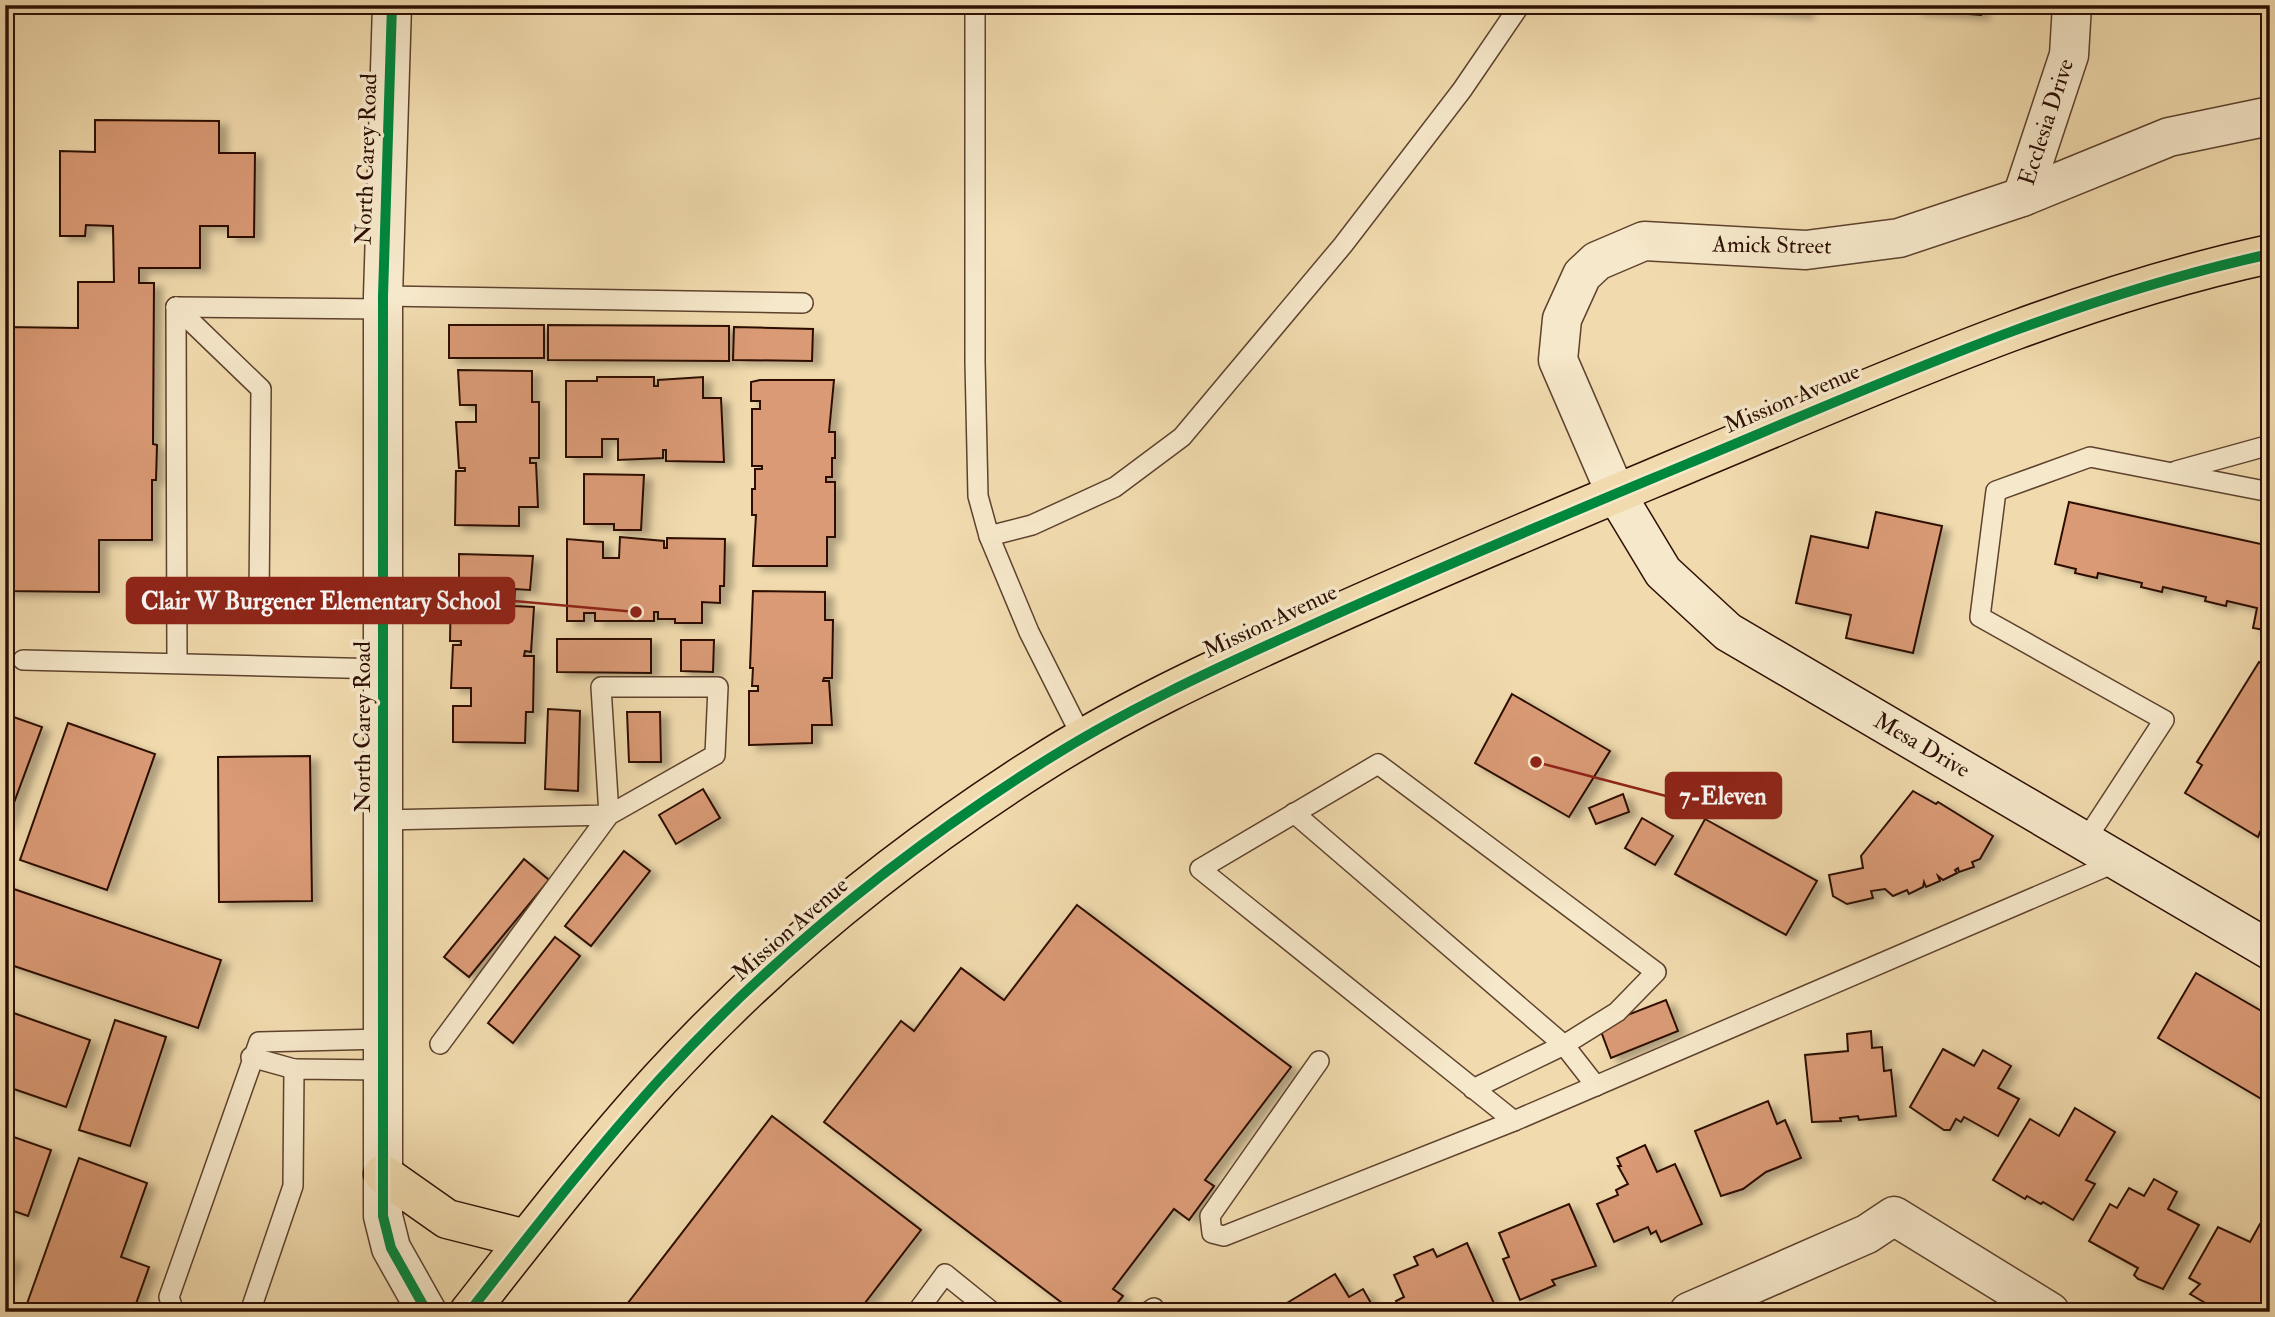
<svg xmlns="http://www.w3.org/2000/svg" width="2275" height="1317" font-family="'IM FELL Double Pica',serif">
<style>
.building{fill:#d99a74;stroke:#2d0f03;stroke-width:2;filter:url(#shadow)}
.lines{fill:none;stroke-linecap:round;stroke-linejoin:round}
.service-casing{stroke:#5e422e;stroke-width:22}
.minor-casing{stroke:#5e422e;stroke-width:41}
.tertiary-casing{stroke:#5e422e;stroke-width:41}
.secondary-casing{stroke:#2d0f03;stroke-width:41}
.primary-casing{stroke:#2d0f03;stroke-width:41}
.service{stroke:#f6e8ca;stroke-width:19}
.minor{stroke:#f6e8ca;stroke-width:38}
.tertiary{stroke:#f6e8ca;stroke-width:38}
.secondary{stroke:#f6e8ca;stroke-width:38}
.primary{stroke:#f1dbae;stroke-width:38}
.cycleway-casing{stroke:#f6e8ca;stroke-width:15}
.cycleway{stroke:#00873e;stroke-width:10}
.labels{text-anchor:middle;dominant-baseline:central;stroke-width:7;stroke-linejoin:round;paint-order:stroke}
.street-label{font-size:23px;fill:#2d0f03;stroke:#f6e8ca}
.leader{fill:none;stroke:#8f2418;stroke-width:2.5}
.callout-dot{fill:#8f2418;stroke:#f6e8ca;stroke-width:2.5}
.callout{fill:#8f2418;stroke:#8f2418;stroke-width:2.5}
.callout-label{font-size:24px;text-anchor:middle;font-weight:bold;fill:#fff}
</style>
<defs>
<filter id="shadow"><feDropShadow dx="8" dy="4.5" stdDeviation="3.5" flood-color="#0004"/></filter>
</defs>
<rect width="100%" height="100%" fill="#f1dbae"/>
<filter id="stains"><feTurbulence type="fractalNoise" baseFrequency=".00286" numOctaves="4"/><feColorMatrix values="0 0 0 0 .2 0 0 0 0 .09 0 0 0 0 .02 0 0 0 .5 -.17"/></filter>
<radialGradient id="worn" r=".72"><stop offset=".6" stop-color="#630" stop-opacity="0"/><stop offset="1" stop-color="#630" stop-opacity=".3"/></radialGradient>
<g class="building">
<path d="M 1711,5 L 1806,5 L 1805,14 Z"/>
<path d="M 1916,5 L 1982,5 L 1981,15 L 1915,10 Z"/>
<path d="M 95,120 L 219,121 L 219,153 L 255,153 L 254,237 L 228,237 L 228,226 L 200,226 L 200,268 L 139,268 L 139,283 L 154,283 L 153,444 L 157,445 L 156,480 L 152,480 L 152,540 L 99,540 L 99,592 L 5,591 L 5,327 L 78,328 L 78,282 L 114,282 L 113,226 L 86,225 L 85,236 L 60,236 L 60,151 L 95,152 Z"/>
<rect x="449" y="325" width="95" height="33"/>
<path d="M 548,325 L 729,326 L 729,361 L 548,360 Z"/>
<path d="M 734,327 L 813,329 L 812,361 L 733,360 Z"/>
<path d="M 458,370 L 532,371 L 532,402 L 539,402 L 539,458 L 530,458 L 530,463 L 536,463 L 538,507 L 519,507 L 519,526 L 455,525 L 456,471 L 465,471 L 465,468 L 459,468 L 456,422 L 476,422 L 476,405 L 460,405 Z"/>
<path d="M 597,377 L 654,377 L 654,386 L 658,386 L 658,380 L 703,377 L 703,398 L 721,398 L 724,462 L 666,461 L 666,450 L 663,450 L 663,458 L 618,460 L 618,439 L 602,439 L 602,457 L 566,457 L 566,381 L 597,381 Z"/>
<path d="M 760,380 L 834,380 L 829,432 L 835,432 L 835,458 L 832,458 L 832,477 L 826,477 L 826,482 L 835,482 L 835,537 L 827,537 L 827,566 L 753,566 L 756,515 L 752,515 L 752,489 L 755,489 L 755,469 L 762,469 L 762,466 L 752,466 L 752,409 L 760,409 L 760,401 L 751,401 L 751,382 Z"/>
<path d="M 584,474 L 644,475 L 641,530 L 614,530 L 614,524 L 584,524 Z"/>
<path d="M 2069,502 L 2270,546 L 2270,631 L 2253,628 L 2257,608 L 2227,601 L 2226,606 L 2205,601 L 2206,597 L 2163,587 L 2162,592 L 2141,587 L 2142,583 L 2098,573 L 2097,578 L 2075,573 L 2076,569 L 2055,564 Z"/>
<path d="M 1876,512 L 1942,526 L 1913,653 L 1846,638 L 1851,615 L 1796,603 L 1811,536 L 1868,548 Z"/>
<path d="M 620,537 L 664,541 L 664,548 L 667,548 L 667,538 L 725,539 L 724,586 L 720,586 L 720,603 L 702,602 L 702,623 L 675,623 L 675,619 L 658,619 L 658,612 L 654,612 L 654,621 L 595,621 L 595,613 L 584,613 L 584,621 L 567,621 L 567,539 L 603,542 L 603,558 L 619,558 Z"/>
<path d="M 459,554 L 533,556 L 530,590 L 515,589 L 514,606 L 534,607 L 531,652 L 525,651 L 524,656 L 534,656 L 533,712 L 526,712 L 525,743 L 453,742 L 453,706 L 471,706 L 471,688 L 451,688 L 453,645 L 461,645 L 461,641 L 450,641 L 451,584 L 459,584 Z"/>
<path d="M 753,591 L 825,592 L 825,620 L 833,620 L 832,678 L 824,678 L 823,681 L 829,681 L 832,725 L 812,725 L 812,743 L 749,745 L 749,691 L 758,691 L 758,686 L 752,686 L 753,668 L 750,668 Z"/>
<path d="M 557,639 L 651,639 L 651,673 L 557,672 Z"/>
<path d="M 681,640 L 714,640 L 713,672 L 681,671 Z"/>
<path d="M 2259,662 L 2270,668 L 2270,837 L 2260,832 L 2258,837 L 2185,793 L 2202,765 L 2197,762 Z"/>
<path d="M 1512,694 L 1610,751 L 1569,817 L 1475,763 Z"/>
<path d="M 548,709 L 580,711 L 578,791 L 545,789 Z"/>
<path d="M 627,712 L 660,712 L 661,762 L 629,762 Z"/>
<path d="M 5,714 L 42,727 L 5,827 Z"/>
<path d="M 68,723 L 155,754 L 107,890 L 20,860 Z"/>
<path d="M 310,756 L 312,901 L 219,902 L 218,757 Z"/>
<path d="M 703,789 L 720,818 L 676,844 L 659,815 Z"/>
<path d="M 1913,791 L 1936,804 L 1938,802 L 1993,836 L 1980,859 L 1972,862 L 1974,867 L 1959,872 L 1958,868 L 1955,870 L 1957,873 L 1943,880 L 1938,876 L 1940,881 L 1926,887 L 1924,882 L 1923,887 L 1909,894 L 1907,890 L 1893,896 L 1885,889 L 1871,891 L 1873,898 L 1847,904 L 1833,896 L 1829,875 L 1863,868 L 1861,856 Z"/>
<path d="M 1623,794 L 1629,812 L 1596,824 L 1589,808 Z"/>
<path d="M 1642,818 L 1673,836 L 1655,865 L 1625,848 Z"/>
<path d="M 1705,819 L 1817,881 L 1786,935 L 1675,874 Z"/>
<path d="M 624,851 L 650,871 L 591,946 L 565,926 Z"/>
<path d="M 524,859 L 549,880 L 469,977 L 444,957 Z"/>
<path d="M 5,886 L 221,960 L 198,1028 L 5,963 Z"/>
<path d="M 1077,905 L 1291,1067 L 1205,1180 L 1214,1186 L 1189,1220 L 1174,1209 L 1113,1289 L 1123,1296 L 1110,1312 L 1074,1312 L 824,1122 L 901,1021 L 914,1031 L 961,968 L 1004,1000 Z"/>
<path d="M 555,937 L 580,956 L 513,1043 L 488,1023 Z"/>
<path d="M 2196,973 L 2270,1016 L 2270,1104 L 2158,1038 Z"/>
<path d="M 1666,1000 L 1678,1031 L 1611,1058 L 1599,1026 Z"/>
<path d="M 5,1010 L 90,1040 L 66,1107 L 5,1086 Z"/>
<path d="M 115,1020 L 166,1037 L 130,1146 L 79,1130 Z"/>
<path d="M 1871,1031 L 1872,1048 L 1882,1047 L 1884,1071 L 1891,1070 L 1896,1116 L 1859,1120 L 1858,1116 L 1840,1118 L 1841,1121 L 1812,1122 L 1805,1055 L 1848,1051 L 1847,1034 Z"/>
<path d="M 1943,1049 L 1974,1066 L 1983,1050 L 2011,1066 L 1998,1088 L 2019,1099 L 1998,1136 L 1964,1117 L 1961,1122 L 1956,1119 L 1950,1130 L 1944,1130 L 1910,1107 Z"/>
<path d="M 1768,1101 L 1777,1124 L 1785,1120 L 1801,1158 L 1766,1172 L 1743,1189 L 1721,1196 L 1695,1131 Z"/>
<path d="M 2075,1108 L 2115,1132 L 2086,1180 L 2095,1184 L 2073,1220 L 2043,1202 L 2041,1204 L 2027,1196 L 2025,1199 L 1993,1180 L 2030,1119 L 2059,1136 Z"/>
<path d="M 772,1116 L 921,1230 L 858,1312 L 621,1312 Z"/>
<path d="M 5,1134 L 51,1150 L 28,1216 L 5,1208 Z"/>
<path d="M 1645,1145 L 1657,1172 L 1675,1164 L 1702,1224 L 1661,1242 L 1656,1231 L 1651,1234 L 1648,1227 L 1614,1242 L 1597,1204 L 1618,1195 L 1616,1190 L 1628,1184 L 1618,1166 L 1621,1166 L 1617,1158 Z"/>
<path d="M 79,1158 L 147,1183 L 121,1257 L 149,1267 L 133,1312 L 24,1312 Z"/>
<path d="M 2154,1179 L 2177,1192 L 2168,1209 L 2199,1225 L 2163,1289 L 2138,1279 L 2134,1275 L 2138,1268 L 2089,1241 L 2110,1204 L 2117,1208 L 2129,1188 L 2144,1196 Z"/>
<path d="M 1569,1204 L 1596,1266 L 1552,1280 L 1555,1285 L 1520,1300 L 1503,1259 L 1509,1257 L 1499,1233 Z"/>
<path d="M 2270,1219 L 2270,1312 L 2221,1312 L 2190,1294 L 2200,1284 L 2189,1278 L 2218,1227 L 2250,1242 L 2260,1224 L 2264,1227 Z"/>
<path d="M 1467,1243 L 1496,1308 L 1492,1312 L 1401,1312 L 1396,1301 L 1404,1297 L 1394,1275 L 1418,1265 L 1414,1257 L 1433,1249 L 1437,1257 Z"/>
<path d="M 5,1256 L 14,1259 L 5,1283 Z"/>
<path d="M 1335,1274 L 1349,1297 L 1363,1289 L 1376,1312 L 1272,1312 Z"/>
</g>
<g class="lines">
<g class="service-casing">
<g id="service">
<path d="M 975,5 L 975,362 L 978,496 L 989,536 L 1029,632 L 1083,739"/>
<path d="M 383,296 L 803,303"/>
<path d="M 176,307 L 261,389 L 259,599 L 177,597"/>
<path d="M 176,307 L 177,663"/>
<path d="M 176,307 L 383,309"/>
<path d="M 2176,471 L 2270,445"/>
<path d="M 989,536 L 1032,525 L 1115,487 L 1182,437 L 1343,245 L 1462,90 L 1520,5"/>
<path d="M 23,660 L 383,669"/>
<path d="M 1294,813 L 1564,1045 L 1596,1086"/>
<path d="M 383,820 L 609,815 L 601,687 L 718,687 L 715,755 L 609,815 L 440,1044"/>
<path d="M 2085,841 L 2164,720 L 1980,617 L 1996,491 L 2090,457 L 2270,492"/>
<path d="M 251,1057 L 294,1069"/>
<path d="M 1319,1061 L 1210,1216 L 1212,1233 L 1224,1236 L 1514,1121 L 2119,861"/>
<path d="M 1473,1089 L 1564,1045 L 1617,1012 L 1656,972 L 1378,764 L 1200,869 L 1514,1121"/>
<path d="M 174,1312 L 169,1297 L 259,1042 L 383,1039"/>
<path d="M 250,1312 L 293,1186 L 294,1069 L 383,1070"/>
<path d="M 917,1312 L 945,1274 L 992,1312"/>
<path d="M 1148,1312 L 1154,1308"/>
</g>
</g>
<g class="minor-casing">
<g id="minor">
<path d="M 2022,197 L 2069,55 L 2072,5"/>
<path d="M 1616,494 L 1558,360 L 1562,319 L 1582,275 L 1597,261 L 1644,241 L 1806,250 L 1899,238 L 2022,197 L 2169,137 L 2270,116"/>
<path d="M 1689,1312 L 1867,1234 L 1894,1216 L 2050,1312"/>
</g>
</g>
<g class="tertiary-casing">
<path id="tertiary" d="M 392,5 L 383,296 L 383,1216 L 391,1248 L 427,1312"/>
</g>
<g class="secondary-casing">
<path id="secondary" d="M 1616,494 L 1663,572 L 1728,632 L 2270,950"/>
</g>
<g class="primary-casing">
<g id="primary">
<path d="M 383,1174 L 447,1219 L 526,1239"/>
<path d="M 469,1312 C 531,1233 592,1154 659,1080 C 769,960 900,853 1037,766 C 1121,712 1212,670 1303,629 C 1430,571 1558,518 1687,464 C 1877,385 2067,298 2270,254"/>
</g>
</g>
<use href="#service" class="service"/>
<use href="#minor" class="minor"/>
<use href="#tertiary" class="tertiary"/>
<use href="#secondary" class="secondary"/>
<use href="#primary" class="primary"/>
<g class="cycleway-casing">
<g id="cycleway">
<path d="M 392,5 L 383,296 L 383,1216 L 391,1248 L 427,1312"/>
<path d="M 469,1312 C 531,1233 592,1154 659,1080 C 769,960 900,853 1037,766 C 1121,712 1212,670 1303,629 C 1430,571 1558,518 1687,464 C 1877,385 2067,298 2270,254"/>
</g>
</g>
<use href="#cycleway" class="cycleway"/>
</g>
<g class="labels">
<g class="street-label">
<text transform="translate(2046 122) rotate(-72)">Ecclesia Drive</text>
<text transform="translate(366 159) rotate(-88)">North Carey Road</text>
<text transform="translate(1772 245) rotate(1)">Amick Street</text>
<text transform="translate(1792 398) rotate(-23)">Mission Avenue</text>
<text transform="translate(1270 621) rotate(-25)">Mission Avenue</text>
<text transform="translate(362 727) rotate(-90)">North Carey Road</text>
<text transform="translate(1922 745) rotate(30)">Mesa Drive</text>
<text transform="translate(790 929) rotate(-41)">Mission Avenue</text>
</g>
</g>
<path class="leader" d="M636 612L514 601M1536 762L1666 796"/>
<g class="callout-dot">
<circle cx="636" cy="612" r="7"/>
<circle cx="1536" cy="762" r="7"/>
</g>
<g class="callout">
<rect x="127" y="578" width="387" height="45" rx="7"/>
<rect x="1666" y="773" width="115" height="45" rx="7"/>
</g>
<g class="callout-label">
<text x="321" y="609">Clair W Burgener Elementary School</text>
<text x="1723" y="804">7-Eleven</text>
</g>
<rect width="2275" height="1317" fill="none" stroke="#f1dbae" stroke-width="28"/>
<rect x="7" y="7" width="2261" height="1303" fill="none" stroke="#2d0f03" stroke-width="3.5"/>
<rect x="14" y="14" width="2247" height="1289" fill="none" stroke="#2d0f03" stroke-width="2"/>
<rect width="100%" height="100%" filter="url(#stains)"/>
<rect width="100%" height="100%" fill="url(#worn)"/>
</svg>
